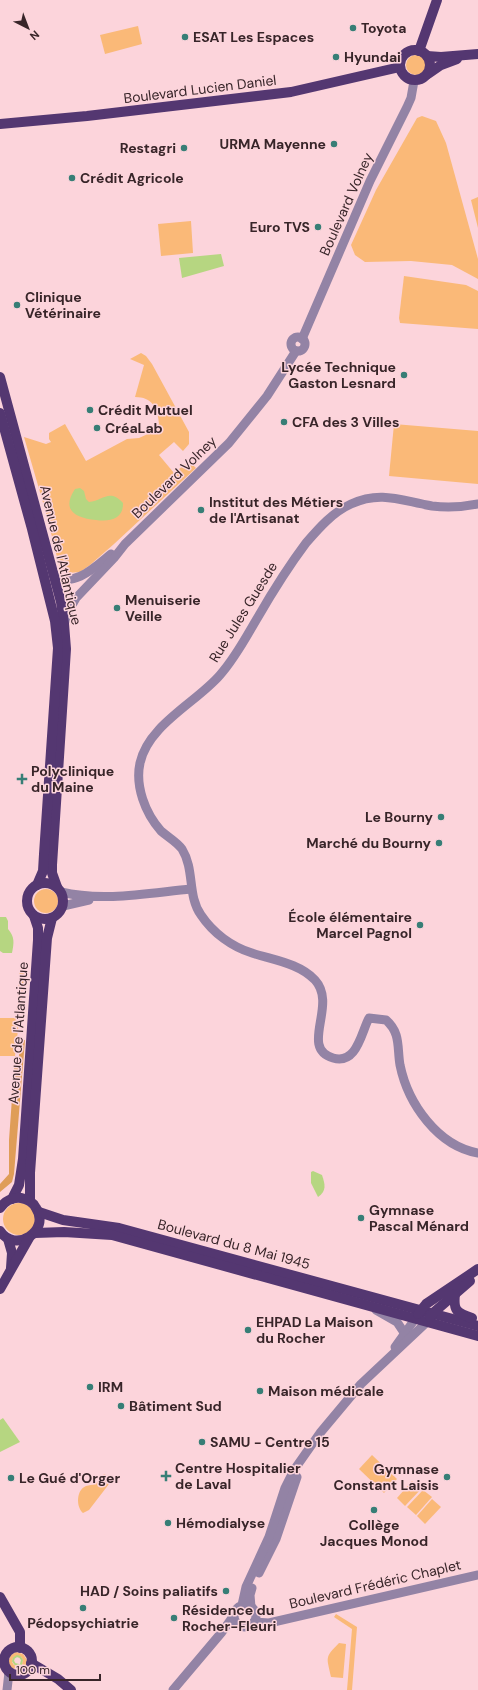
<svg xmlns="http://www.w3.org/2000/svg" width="478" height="1690" font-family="'DM Sans',sans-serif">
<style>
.green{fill:#fab978}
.forest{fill:#df9d58}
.water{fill:#b6d681}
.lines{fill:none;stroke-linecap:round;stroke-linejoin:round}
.stream{stroke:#b6d681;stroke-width:2}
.minor{stroke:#9383a5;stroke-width:9}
.major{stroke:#543771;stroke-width:10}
.poi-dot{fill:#377e76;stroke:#fcd4db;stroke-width:1.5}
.labels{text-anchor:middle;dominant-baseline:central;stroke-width:3;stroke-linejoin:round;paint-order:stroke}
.poi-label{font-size:14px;font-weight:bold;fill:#382529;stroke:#fcd4db;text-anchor:start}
.street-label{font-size:14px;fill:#382529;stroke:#fcd4db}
</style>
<rect width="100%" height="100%" fill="#fcd4db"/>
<g class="green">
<path d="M 138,26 L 142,44 L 105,54 L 100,35 Z"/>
<circle cx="416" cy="65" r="10"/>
<path d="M 422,116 L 436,121 L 446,143 L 478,259 L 478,279 L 452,265 L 411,261 L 365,262 L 355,255 L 351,245 L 376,190 L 417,118 Z"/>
<path d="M 478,197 L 478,228 L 471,200 Z"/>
<path d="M 191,221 L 193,253 L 161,256 L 158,224 Z"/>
<path d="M 404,276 L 466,285 L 478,291 L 478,329 L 400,323 L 399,318 Z"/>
<path d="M 141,353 L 146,356 L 152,364 L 189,432 L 189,444 L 183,451 L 174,442 L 159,455 L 174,473 L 189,461 L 196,468 L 114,544 L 90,565 L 80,572 L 67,573 L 60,569 L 46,513 L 24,437 L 46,444 L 51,442 L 49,439 L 49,433 L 65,424 L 86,461 L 127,439 L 139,438 L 150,433 L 159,424 C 158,408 152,397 135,397 L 144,365 L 130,359 Z"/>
<path d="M 394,424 L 478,431 L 478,484 L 389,476 Z"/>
<circle cx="46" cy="901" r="12"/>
<path d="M 20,968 L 25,968 L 15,1056 L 0,1056 L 0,1018 L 16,1018 Z"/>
<circle cx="19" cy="1219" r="16"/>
<path d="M 372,1455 L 397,1479 L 384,1493 L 359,1469 Z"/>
<path d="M 104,1474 L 108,1476 L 109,1484 L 89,1510 L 83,1513 C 76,1507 76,1490 86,1486 C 89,1485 93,1485 95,1484 C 98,1482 101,1477 104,1474 Z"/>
<path d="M 412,1481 L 421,1489 L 405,1506 L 397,1498 Z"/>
<path d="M 423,1490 L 432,1497 L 416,1515 L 407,1507 Z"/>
<path d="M 432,1499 L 441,1507 L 425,1524 L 417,1516 Z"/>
<path d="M 336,1614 L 357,1627 L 352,1690 L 347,1690 L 352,1629 L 334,1617 Z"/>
<path d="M 339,1643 L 346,1644 L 343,1678 L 331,1677 C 327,1657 324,1658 339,1643 Z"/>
<path d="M 16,1652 L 23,1654 L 27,1660 L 25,1667 L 22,1664 L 23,1660 L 21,1657 L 17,1656 L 13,1658 L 12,1662 L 14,1665 L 18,1666 L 19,1670 L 12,1668 L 8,1662 L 11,1655 Z"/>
</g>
<path class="forest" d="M 21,1040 L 25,1040 L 14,1174 L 12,1182 L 0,1192 L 0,1184 L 9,1174 L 9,1140 L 15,1056 L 19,1056 Z"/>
<g class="water">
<path d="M 221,254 L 224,266 L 182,278 L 179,258 Z"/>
<path d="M 80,488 L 84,491 L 86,499 L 89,502 C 103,501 109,488 123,503 C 123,509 122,513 117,517 C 111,521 103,521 96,520 C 75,518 61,510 75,489 Z"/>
<path d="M 0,917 L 6,917 L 8,921 L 8,929 C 15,937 14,943 12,953 L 3,953 L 0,951 Z"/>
<path d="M 313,1171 L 322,1175 C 325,1184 327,1191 318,1197 L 311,1183 L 311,1172 Z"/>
<path d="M 3,1418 L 20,1442 L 0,1452 L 0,1420 Z"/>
</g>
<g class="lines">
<path class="stream" d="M 19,1665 L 15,1664 L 13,1661 L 14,1658 L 17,1656 L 20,1657 L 22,1660 L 21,1664"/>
<g class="minor">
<circle cx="298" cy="344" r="7"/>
<path d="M 302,339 L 370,181 L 407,107 L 411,98 L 414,81"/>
<path d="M 478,504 C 463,507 447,508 432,506 C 402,501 381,490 351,504 C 333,512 319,528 306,543 C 288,567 273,591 258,617 C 246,637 236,657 220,675 C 197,702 148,725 140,763 C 135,786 145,813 161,831 C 168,837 177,842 182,849 C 195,870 187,895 201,915 C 213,933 232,947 252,953 C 273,960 299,963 315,980 C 338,1005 299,1048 333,1058 C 357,1065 361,1033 369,1018 L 386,1020 C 401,1033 397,1048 400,1065 C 408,1104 438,1146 478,1153"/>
<path d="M 53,575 C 74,589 96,566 111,554"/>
<path d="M 64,624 L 68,612 L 76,598 L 114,558 L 125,544 L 229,443 L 267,396 L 296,351"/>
<path d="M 61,892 C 103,902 149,893 191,889"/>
<path d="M 63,906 L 89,900"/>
<path d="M 376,1310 L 397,1322 L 405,1334"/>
<path d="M 395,1347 L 415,1319"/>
<path d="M 259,1573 L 276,1539 L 297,1477"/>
<circle cx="245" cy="1616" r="11"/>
<path d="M 242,1605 L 246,1587 L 269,1537 L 285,1488 L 294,1470 L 320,1433 L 361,1384 L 427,1322"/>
<path d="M 251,1607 L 250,1595 L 252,1588"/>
<path d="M 254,1622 L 269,1623 L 478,1575"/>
<path d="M 7,1690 L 9,1672"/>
<path d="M 173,1690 L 222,1632 L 234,1615"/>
</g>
<g class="major">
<circle cx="415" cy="65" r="15"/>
<path d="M 419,51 L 437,0"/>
<path d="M 427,56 L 441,57 L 478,54"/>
<path d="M 428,74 L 441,65 L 457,59"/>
<path d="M 0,124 L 87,116 L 291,92 L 400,67"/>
<path d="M 0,377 L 61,602 L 64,624 L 66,649 L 52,865 L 52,873 L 57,887"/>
<path d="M 0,413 L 32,529 L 55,621 L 58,648 L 44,854 L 43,871 L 37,885"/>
<circle cx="45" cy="901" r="18"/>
<path d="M 12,1199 L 19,1185 L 23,1159 L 38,940 L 38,928 L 34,916"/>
<path d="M 30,1201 L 30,1173 L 47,938 L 52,918"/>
<path d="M 0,1208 C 5,1201 13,1197 21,1198 C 27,1199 33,1202 36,1208 C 51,1231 15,1254 0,1231"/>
<path d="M 39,1212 L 63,1220 L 119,1228 L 478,1326"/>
<path d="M 35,1233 L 64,1232 L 112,1235 L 478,1336"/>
<path d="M 8,1239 L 12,1253 L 11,1268"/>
<path d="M 0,1289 L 29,1238"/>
<path d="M 455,1294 C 453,1311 457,1313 472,1318"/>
<path d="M 418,1314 L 426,1304 L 478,1269"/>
<path d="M 430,1317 L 433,1313 L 470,1281"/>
<path d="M 0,1597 L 20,1632 L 20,1648"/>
<circle cx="18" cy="1661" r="14"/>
<path d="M 31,1663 L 58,1679 L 71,1690"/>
</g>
</g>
<g class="poi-dot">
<circle cx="353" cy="28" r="4"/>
<circle cx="185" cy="37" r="4"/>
<circle cx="336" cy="57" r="4"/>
<circle cx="334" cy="144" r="4"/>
<circle cx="184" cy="148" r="4"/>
<circle cx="72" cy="178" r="4"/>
<circle cx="318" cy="227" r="4"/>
<circle cx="17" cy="305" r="4"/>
<circle cx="404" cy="375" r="4"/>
<circle cx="90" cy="410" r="4"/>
<circle cx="284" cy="422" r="4"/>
<circle cx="97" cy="428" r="4"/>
<circle cx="201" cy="510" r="4"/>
<circle cx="117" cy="608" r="4"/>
<path d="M20 773h4v4h4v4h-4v4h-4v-4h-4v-4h4z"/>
<circle cx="441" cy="817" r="4"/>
<circle cx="439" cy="843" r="4"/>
<circle cx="420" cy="925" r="4"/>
<circle cx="361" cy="1218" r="4"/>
<circle cx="248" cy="1330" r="4"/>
<circle cx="90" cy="1387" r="4"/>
<circle cx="260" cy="1391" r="4"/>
<circle cx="121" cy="1406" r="4"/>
<circle cx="202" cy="1442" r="4"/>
<path d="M164 1470h4v4h4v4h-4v4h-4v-4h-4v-4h4z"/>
<circle cx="447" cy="1477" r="4"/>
<circle cx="11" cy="1478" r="4"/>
<circle cx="374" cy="1510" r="4"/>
<circle cx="168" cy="1523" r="4"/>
<circle cx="226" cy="1591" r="4"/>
<circle cx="83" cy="1608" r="4"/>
<circle cx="174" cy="1618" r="4"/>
</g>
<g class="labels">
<g class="poi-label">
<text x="361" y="28">Toyota</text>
<text x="193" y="37">ESAT Les Espaces</text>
<text x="344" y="57">Hyundai</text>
<text x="326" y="144" text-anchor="end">URMA Mayenne</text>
<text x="176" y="148" text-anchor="end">Restagri</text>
<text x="80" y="178">Crédit Agricole</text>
<text x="310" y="227" text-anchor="end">Euro TVS</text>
<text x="25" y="297">Clinique<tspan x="25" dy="16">Vétérinaire</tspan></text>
<text x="396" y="367" text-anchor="end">Lycée Technique<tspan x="396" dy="16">Gaston Lesnard</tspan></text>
<text x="98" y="410">Crédit Mutuel</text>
<text x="292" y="422">CFA des 3 Villes</text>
<text x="105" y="428">CréaLab</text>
<text x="209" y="502">Institut des Métiers<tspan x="209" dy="16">de l'Artisanat</tspan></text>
<text x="125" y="600">Menuiserie<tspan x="125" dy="16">Veille</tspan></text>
<text x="31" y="771">Polyclinique<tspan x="31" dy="16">du Maine</tspan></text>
<text x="433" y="817" text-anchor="end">Le Bourny</text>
<text x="431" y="843" text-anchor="end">Marché du Bourny</text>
<text x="412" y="917" text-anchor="end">École élémentaire<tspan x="412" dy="16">Marcel Pagnol</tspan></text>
<text x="369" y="1210">Gymnase<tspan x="369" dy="16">Pascal Ménard</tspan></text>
<text x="256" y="1322">EHPAD La Maison<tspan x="256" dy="16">du Rocher</tspan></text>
<text x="98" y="1387">IRM</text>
<text x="268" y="1391">Maison médicale</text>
<text x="129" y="1406">Bâtiment Sud</text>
<text x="210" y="1442">SAMU - Centre 15</text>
<text x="175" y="1468">Centre Hospitalier<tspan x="175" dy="16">de Laval</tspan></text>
<text x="439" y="1469" text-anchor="end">Gymnase<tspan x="439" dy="16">Constant Laisis</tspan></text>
<text x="19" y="1478">Le Gué d'Orger</text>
<text x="176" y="1523">Hémodialyse</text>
<text x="374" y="1525" text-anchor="middle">Collège<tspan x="374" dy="16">Jacques Monod</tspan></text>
<text x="218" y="1591" text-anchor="end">HAD / Soins paliatifs</text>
<text x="182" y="1610">Résidence du<tspan x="182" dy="16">Rocher-Fleuri</tspan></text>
<text x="83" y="1623" text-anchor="middle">Pédopsychiatrie</text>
</g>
<g class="street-label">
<text transform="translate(200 89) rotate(-7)">Boulevard Lucien Daniel</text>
<text transform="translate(346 204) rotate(-66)">Boulevard Volney</text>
<text transform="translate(174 477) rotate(-44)">Boulevard Volney</text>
<text transform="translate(61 555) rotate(77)">Avenue de l'Atlantique</text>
<text transform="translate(243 612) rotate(-58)">Rue Jules Guesde</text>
<text transform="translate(18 1033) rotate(-86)">Avenue de l'Atlantique</text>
<text transform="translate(234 1244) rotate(15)">Boulevard du 8 Mai 1945</text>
<text transform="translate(375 1584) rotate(-13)">Boulevard Frédéric Chaplet</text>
</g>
</g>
<g transform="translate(28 28) rotate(138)" stroke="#fcd4db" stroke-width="3" paint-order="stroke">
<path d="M0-3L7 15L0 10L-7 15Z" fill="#382529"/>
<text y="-6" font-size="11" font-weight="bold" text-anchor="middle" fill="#382529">N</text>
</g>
<path d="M10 1674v6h90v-6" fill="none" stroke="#382529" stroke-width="2"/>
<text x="16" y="1674" font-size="12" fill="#382529" stroke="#fcd4db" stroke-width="3" paint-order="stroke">100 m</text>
</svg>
